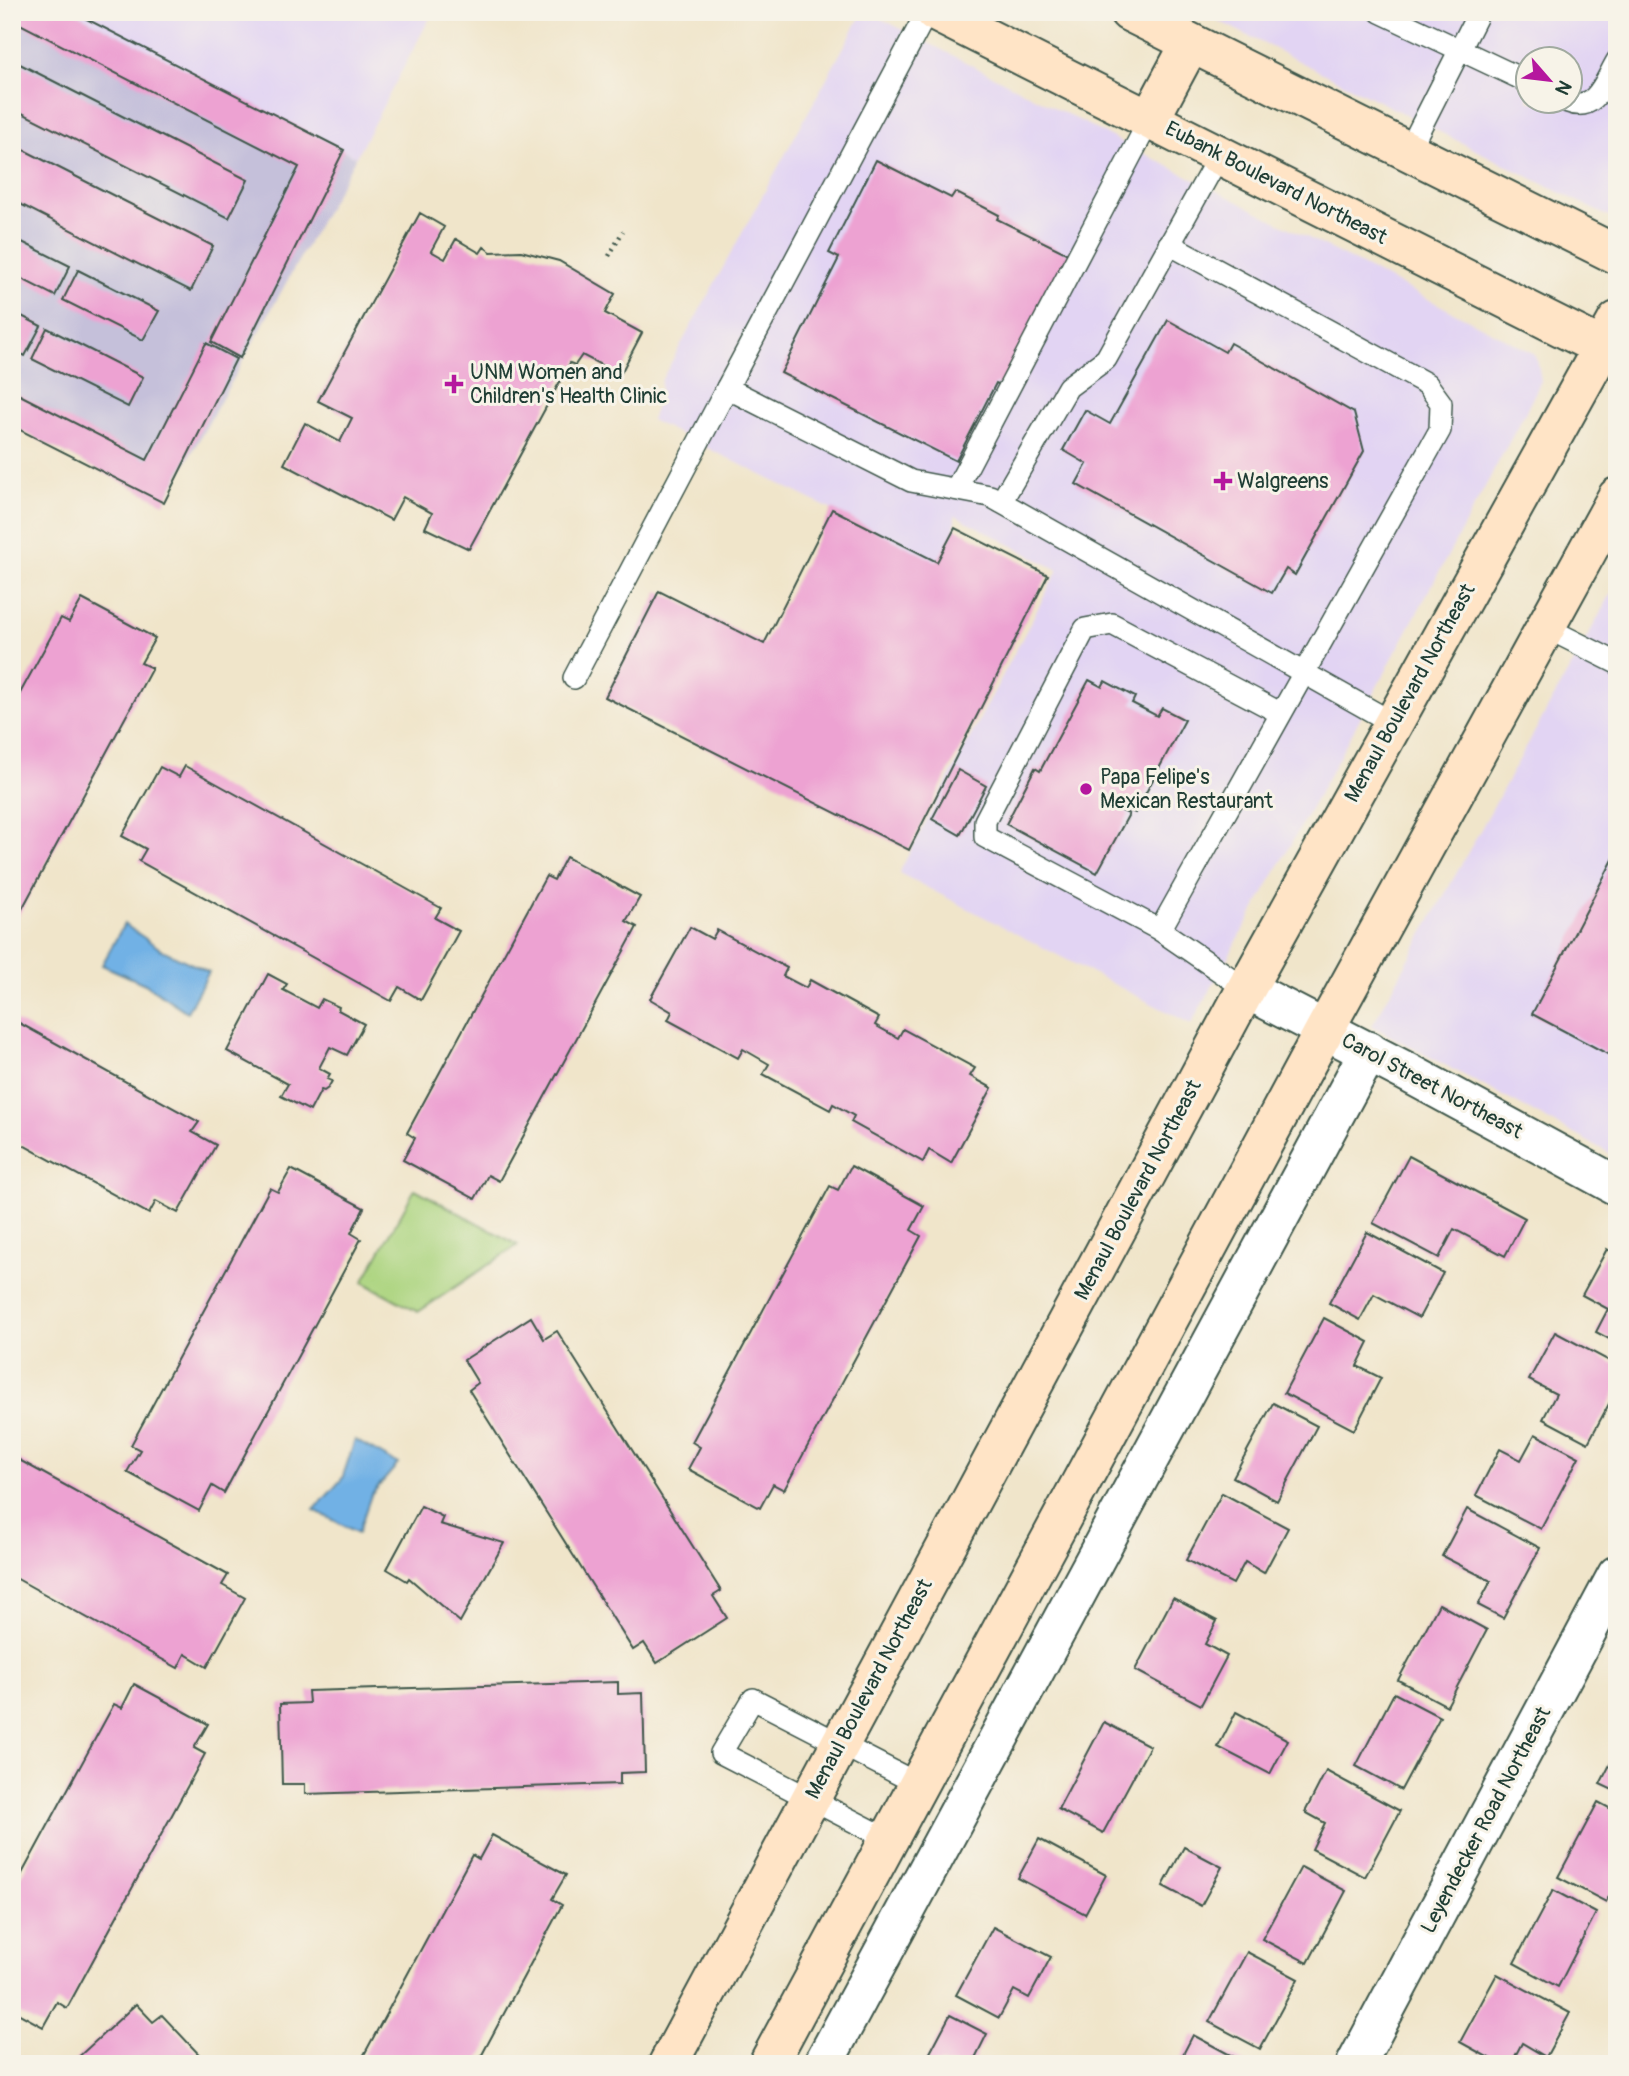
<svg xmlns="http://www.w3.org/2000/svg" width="1629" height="2076" font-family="Pangolin,sans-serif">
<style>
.built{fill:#e2d4f3;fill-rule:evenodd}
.industrial{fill:#c5c0da}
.green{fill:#acd47f;stroke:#66885a;stroke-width:2}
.water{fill:#71b1e5;stroke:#48778c;stroke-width:2}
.building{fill:#eda2d2}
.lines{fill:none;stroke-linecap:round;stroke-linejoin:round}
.service-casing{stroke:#3e564a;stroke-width:24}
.minor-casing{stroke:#3e564a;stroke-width:42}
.secondary-casing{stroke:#3e564a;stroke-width:42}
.path{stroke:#3e564a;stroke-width:4.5;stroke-dasharray:2 5;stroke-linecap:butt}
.service{stroke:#fff;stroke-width:21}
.minor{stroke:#fff;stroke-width:38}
.secondary{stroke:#ffe4c6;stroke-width:38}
.poi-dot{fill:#b5179e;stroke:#f7f3e8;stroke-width:2.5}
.labels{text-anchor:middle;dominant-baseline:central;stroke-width:6;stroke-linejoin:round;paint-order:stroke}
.street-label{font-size:21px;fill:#1f3d34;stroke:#f7f3e8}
.poi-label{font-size:21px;fill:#1f3d34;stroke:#f7f3e8;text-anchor:start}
</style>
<rect width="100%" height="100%" fill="#f7f3e8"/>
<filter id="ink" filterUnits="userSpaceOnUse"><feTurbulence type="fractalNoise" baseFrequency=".0143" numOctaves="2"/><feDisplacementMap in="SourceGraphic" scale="14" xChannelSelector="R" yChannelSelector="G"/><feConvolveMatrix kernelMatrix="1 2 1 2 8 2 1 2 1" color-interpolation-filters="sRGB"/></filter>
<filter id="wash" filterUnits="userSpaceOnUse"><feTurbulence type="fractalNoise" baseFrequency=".00686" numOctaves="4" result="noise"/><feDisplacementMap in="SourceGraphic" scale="28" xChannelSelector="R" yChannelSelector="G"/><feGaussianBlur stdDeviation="1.57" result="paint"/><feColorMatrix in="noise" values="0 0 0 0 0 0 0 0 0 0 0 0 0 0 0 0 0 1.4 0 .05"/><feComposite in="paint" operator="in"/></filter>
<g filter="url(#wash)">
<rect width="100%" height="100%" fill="#f0e5ca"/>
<g class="built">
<path d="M 73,12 L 433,12 L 356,157 Z"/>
<path d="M 863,12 L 868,12 L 1533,353 L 1538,363 L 1541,381 L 1526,411 L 1331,772 L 1191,1024 L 899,873 L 1058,570 L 955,515 L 955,528 L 937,562 L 651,420 L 660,395 L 661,381 Z"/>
<path d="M 1201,12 L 1617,12 L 1617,221 ZM 1528,60 L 1570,60 L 1570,102 L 1528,102 Z"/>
<path d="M 1617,583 L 1617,1157 L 1372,1026 Z"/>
</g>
<path class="industrial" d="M 12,12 L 73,12 L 356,157 L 164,503 L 12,426 Z"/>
<path class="green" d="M 415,1189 L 518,1245 L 418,1312 L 363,1282 Z"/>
<g class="water">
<path d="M 124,924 L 162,950 L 209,972 L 187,1012 L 145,984 L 102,965 Z"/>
<path d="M 355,1440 L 398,1464 L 371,1495 L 358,1533 L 314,1510 L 342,1479 Z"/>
</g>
<g id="blocks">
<g class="building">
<path d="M 12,12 L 73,12 L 344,150 L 240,358 L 211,342 L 299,167 L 12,20 Z"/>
<path d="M 12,60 L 248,180 L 229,218 L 12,108 Z"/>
<path d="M 12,144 L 213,246 L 191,291 L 12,200 Z"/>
<path d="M 876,160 L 951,198 L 955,192 L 999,215 L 997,219 L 1074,257 L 1007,388 L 996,383 L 956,461 L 781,373 L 839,258 L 829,253 Z"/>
<path d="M 420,213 L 444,227 L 431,251 L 445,259 L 456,239 L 480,253 L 484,247 L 491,252 L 521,251 L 559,261 L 615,294 L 605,313 L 642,333 L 620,375 L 582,355 L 575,365 L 570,363 L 469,549 L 425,528 L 432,513 L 403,497 L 391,520 L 284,464 L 305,423 L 340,442 L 352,418 L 318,401 Z"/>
<path d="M 12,237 L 70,266 L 55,296 L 12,274 Z"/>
<path d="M 78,270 L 159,311 L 143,340 L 63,300 Z"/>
<path d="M 12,311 L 41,326 L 25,356 L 12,349 Z"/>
<path d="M 1168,320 L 1225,352 L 1230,343 L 1354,413 L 1364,451 L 1295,575 L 1286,569 L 1272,593 L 1076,484 L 1087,464 L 1063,450 L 1085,410 L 1110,424 Z"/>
<path d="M 47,328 L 143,377 L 128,407 L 32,359 Z"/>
<path d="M 206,343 L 236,359 L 164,503 L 12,426 L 12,391 L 147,460 Z"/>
<path d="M 832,509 L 937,562 L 955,528 L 1048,575 L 909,850 L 605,697 L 659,591 L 764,644 Z"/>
<path d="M 82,599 L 155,638 L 141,663 L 152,668 L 15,922 L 12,921 L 12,708 L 61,618 L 69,622 Z"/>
<path d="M 1089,680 L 1102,687 L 1105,681 L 1135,697 L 1132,703 L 1157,716 L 1162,708 L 1185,720 L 1135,813 L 1125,808 L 1122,811 L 1129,814 L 1097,873 L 1006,824 L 1035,768 L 1040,771 Z"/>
<path d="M 185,766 L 441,908 L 435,918 L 459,931 L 421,1000 L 399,987 L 391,1001 L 139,861 L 146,849 L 122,836 L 160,767 L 179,777 Z"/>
<path d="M 958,770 L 986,786 L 960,835 L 932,819 Z"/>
<path d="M 1617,852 L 1617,1059 L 1532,1014 Z"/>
<path d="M 566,857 L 640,897 L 626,921 L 637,927 L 499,1181 L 488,1175 L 475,1199 L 403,1160 L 415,1138 L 407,1133 L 546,876 L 554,880 Z"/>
<path d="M 690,927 L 712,939 L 717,930 L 787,968 L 783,976 L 806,988 L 810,980 L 879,1018 L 875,1025 L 898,1038 L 903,1029 L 975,1068 L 970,1076 L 992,1088 L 951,1163 L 929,1150 L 923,1162 L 851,1122 L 854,1116 L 833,1104 L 830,1110 L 763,1074 L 769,1064 L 743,1049 L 738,1058 L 668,1020 L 672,1012 L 650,999 Z"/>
<path d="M 268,974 L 287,984 L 283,990 L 317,1008 L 322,999 L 339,1007 L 338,1010 L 364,1024 L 347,1055 L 330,1047 L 319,1068 L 330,1074 L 327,1079 L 332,1081 L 328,1088 L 324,1091 L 321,1090 L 310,1111 L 281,1096 L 288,1084 L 227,1051 Z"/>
<path d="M 12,1019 L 199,1122 L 192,1132 L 216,1145 L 178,1213 L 156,1201 L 149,1214 L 12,1139 Z"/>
<path d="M 1409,1156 L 1525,1218 L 1505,1256 L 1454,1229 L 1439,1258 L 1373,1223 Z"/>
<path d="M 851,1166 L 924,1206 L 911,1230 L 921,1236 L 784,1490 L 773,1484 L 760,1508 L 688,1469 L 700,1447 L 692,1442 L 830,1186 L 838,1190 Z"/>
<path d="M 291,1169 L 364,1208 L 351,1233 L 361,1239 L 224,1493 L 212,1486 L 199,1511 L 127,1472 L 140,1450 L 131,1445 L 270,1188 L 278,1192 Z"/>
<path d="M 1367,1232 L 1443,1273 L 1419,1318 L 1374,1294 L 1360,1320 L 1329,1303 Z"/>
<path d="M 1607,1249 L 1617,1255 L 1617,1343 L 1596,1332 L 1608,1309 L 1582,1295 Z"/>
<path d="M 531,1317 L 544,1339 L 557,1331 L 721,1591 L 713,1596 L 727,1618 L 657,1663 L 644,1643 L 633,1650 L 469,1390 L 478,1383 L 464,1360 Z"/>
<path d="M 1324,1318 L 1369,1342 L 1357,1366 L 1381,1378 L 1354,1430 L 1284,1393 Z"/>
<path d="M 1555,1332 L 1617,1365 L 1617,1389 L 1588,1443 L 1543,1419 L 1556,1394 L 1529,1380 Z"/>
<path d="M 1273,1403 L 1317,1426 L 1277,1501 L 1233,1477 Z"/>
<path d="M 1535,1434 L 1579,1457 L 1541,1529 L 1476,1495 L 1500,1449 L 1521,1460 Z"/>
<path d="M 12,1456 L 228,1575 L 222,1585 L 245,1598 L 207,1667 L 185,1654 L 178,1668 L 12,1576 Z"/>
<path d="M 1222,1493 L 1288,1528 L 1264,1573 L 1245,1562 L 1233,1584 L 1186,1560 Z"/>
<path d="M 421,1506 L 443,1517 L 440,1524 L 504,1543 L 460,1622 L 409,1578 L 407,1581 L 387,1569 Z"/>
<path d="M 1467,1509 L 1540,1548 L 1503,1618 L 1478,1605 L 1491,1581 L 1442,1556 Z"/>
<path d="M 1173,1598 L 1217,1621 L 1205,1644 L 1227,1656 L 1201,1705 L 1135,1670 Z"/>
<path d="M 1439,1604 L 1487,1630 L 1447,1706 L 1398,1680 Z"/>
<path d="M 618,1682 L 618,1694 L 643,1693 L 645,1772 L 620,1773 L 620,1784 L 305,1794 L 305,1784 L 282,1784 L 280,1704 L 309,1703 L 308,1691 Z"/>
<path d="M 134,1684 L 208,1724 L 194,1748 L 205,1754 L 67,2008 L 57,2002 L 43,2027 L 12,2010 L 12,1892 L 114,1704 L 122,1708 Z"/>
<path d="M 1394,1693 L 1440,1717 L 1401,1790 L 1356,1766 Z"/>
<path d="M 1236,1712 L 1288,1740 L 1270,1774 L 1218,1747 Z"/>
<path d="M 1104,1722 L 1150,1746 L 1103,1833 L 1058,1809 Z"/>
<path d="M 1617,1751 L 1617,1792 L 1600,1784 Z"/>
<path d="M 1326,1771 L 1400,1811 L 1365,1877 L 1312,1849 L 1325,1823 L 1305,1812 Z"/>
<path d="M 1598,1802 L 1617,1812 L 1617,1882 L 1606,1902 L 1558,1877 Z"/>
<path d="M 492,1835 L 566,1875 L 552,1899 L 562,1905 L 477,2064 L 359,2064 L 472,1855 L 479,1859 Z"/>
<path d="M 1039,1839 L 1106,1875 L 1085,1914 L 1018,1878 Z"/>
<path d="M 1184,1847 L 1222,1867 L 1201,1906 L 1163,1886 Z"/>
<path d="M 1301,1867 L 1346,1891 L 1308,1963 L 1262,1939 Z"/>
<path d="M 1553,1890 L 1596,1913 L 1558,1987 L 1514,1963 Z"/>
<path d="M 993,1927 L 1051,1957 L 1029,1998 L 1014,1990 L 999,2018 L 956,1995 Z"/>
<path d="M 1247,1952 L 1298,1979 L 1260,2049 L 1209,2022 Z"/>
<path d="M 1497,1974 L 1570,2013 L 1546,2057 L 1522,2043 L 1511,2064 L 1500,2064 L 1460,2042 Z"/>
<path d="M 136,2004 L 153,2022 L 162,2015 L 208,2064 L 78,2064 L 75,2060 Z"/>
<path d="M 950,2015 L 987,2034 L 974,2060 L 981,2064 L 924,2064 Z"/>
<path d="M 1193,2035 L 1247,2064 L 1178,2064 Z"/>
</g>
</g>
</g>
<g filter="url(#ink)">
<use href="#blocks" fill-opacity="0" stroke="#3e564a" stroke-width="2"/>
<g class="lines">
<g class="service-casing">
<g id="service">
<path d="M 927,12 L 727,388 L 911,481 L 990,496 L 1393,723"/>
<path d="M 1380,12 L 1528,82"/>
<path d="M 1568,102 C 1596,113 1605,81 1617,61"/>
<path d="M 1408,152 L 1479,12"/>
<path d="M 1169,244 L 1427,384 L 1441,403 L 1440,430 L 1160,930 L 985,837 L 985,821 L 1085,629 L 1112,624 L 1280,713"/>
<path d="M 956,489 L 1150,119"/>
<path d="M 1001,502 L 1068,387 L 1106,359 L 1220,154"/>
<path d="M 1547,628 L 1617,663"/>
<path d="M 574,678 L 727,388"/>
<path d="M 1160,930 L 1246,989"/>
<path d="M 888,1839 L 721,1753 L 753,1699 L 918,1784"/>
</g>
</g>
<g class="minor-casing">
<g id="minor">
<path d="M 1246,989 L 1405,1071 L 1617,1186"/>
<path d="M 823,2064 L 1369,1051"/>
<path d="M 1356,2064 L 1617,1575"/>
</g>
</g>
<g class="secondary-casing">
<g id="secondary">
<path d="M 935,12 L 1617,355"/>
<path d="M 1129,12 L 1617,255"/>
<path d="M 1150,119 L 1190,44"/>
<path d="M 668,2064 L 1246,989 L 1617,321"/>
<path d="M 768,2064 L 1325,1029 L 1617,497"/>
</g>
</g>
<path class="path" d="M 609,256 L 623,231"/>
<use href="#service" class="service"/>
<use href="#minor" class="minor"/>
<use href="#secondary" class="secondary"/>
</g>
</g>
<g class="poi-dot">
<path d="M450.5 373.5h7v7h7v7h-7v7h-7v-7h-7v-7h7z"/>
<path d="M1219.5 470.5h7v7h7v7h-7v7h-7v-7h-7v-7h7z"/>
<circle cx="1086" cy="789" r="7"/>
</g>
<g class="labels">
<g class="street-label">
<text transform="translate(1276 183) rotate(27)">Eubank Boulevard Northeast</text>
<text transform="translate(1410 693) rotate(-61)">Menaul Boulevard Northeast</text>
<text transform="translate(1432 1086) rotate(28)">Carol Street Northeast</text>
<text transform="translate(1138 1190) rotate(-62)">Menaul Boulevard Northeast</text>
<text transform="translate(869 1689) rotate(-62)">Menaul Boulevard Northeast</text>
<text transform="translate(1486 1820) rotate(-62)">Leyendecker Road Northeast</text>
</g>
<g class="poi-label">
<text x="470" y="372">UNM Women and<tspan x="470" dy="24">Children's Health Clinic</tspan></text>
<text x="1237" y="481">Walgreens</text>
<text x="1100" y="777">Papa Felipe's<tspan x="1100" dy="24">Mexican Restaurant</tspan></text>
</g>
</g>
<rect width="1629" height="2076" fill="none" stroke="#f7f3e8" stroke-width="42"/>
<g transform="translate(1549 80) rotate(118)"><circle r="33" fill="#f7f3e8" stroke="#a1aaa0" stroke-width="2"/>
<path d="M0-5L12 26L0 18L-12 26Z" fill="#b5179e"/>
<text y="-10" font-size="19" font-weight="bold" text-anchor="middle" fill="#1f3d34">N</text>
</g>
</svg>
